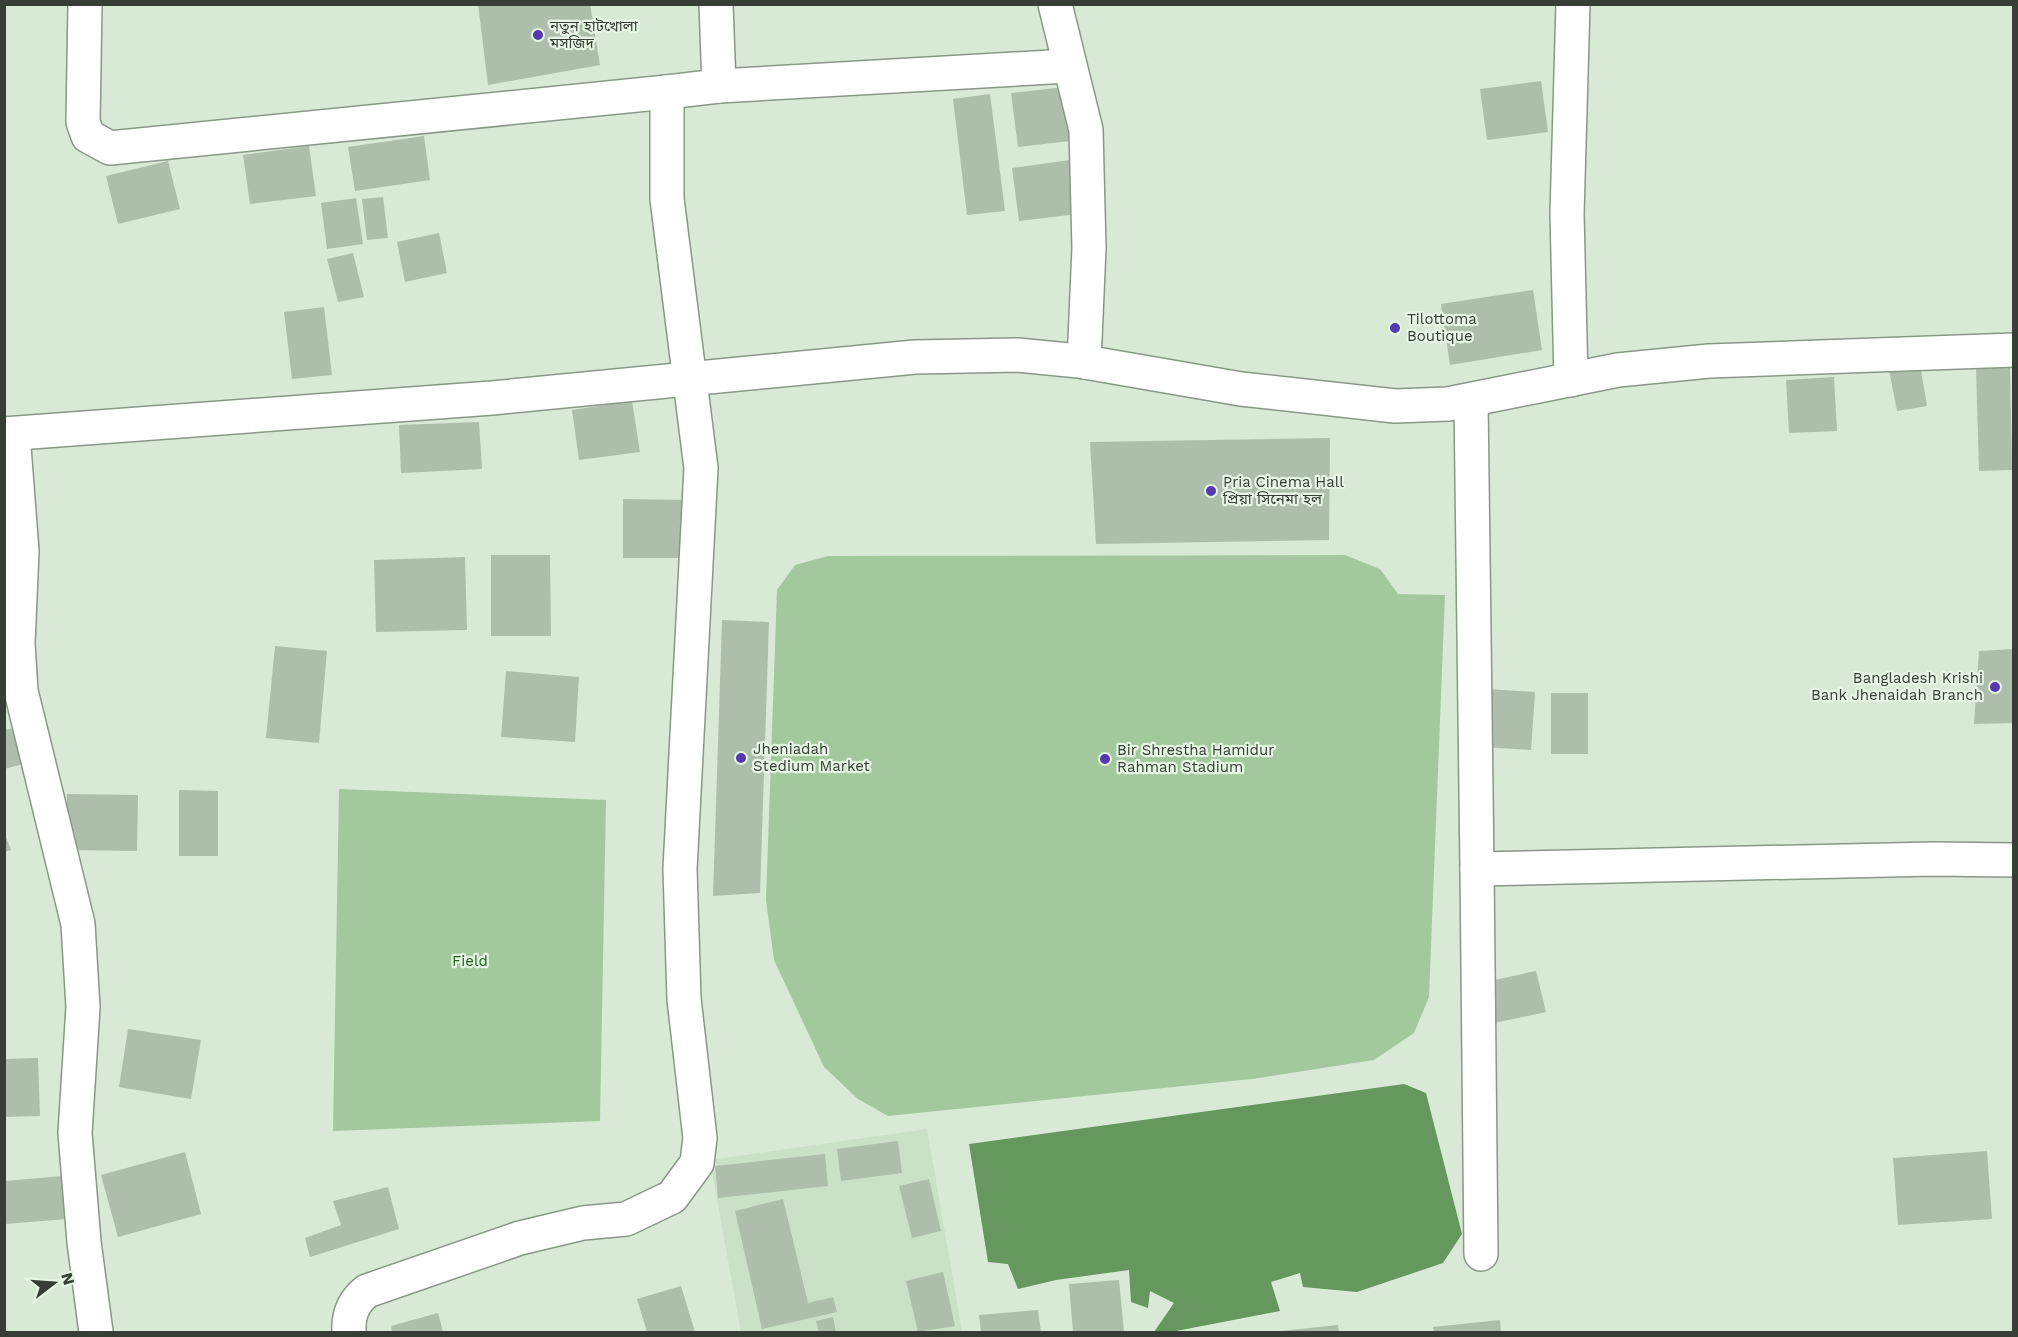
<svg xmlns="http://www.w3.org/2000/svg" width="2018" height="1337" font-family="'Work Sans','Noto Sans Bengali',sans-serif">
<style>
.built{fill:#cae0c7}
.green{fill:#a3c89e}
.water{fill:#65975f}
.building{fill:#adbeab}
.lines{fill:none;stroke-linecap:round;stroke-linejoin:round}
.minor-casing{stroke:#889886;stroke-width:36}
.minor{stroke:#fff;stroke-width:33}
.poi-dot{fill:#5539b1;stroke:#e5f6e3;stroke-width:2}
.labels{text-anchor:middle;dominant-baseline:central;stroke-width:4.5;stroke-linejoin:round;paint-order:stroke}
.poi-label{font-size:15px;fill:#373e36;stroke:#e5f6e3;text-anchor:start}
.park-label{font-size:15px;fill:#1c6115;stroke:#e5f6e3}
</style>
<rect width="100%" height="100%" fill="#d8e9d6"/>
<path class="built" d="M 927,1129 L 962,1332 L 741,1332 L 710,1160 Z"/>
<g class="green">
<path d="M 1345,555 L 1380,569 L 1398,594 L 1445,595 L 1429,997 L 1414,1033 L 1374,1060 L 1252,1079 L 888,1116 L 858,1099 L 824,1067 L 774,960 L 766,900 L 777,590 L 795,565 L 828,556 Z"/>
<path d="M 339,789 L 606,800 L 600,1121 L 333,1131 Z"/>
</g>
<path class="water" d="M 1404,1084 L 1426,1093 L 1462,1234 L 1443,1263 L 1357,1292 L 1303,1287 L 1300,1273 L 1271,1282 L 1280,1311 L 1171,1332 L 1154,1332 L 1174,1303 L 1150,1291 L 1148,1308 L 1131,1302 L 1129,1270 L 1056,1280 L 1018,1289 L 1008,1264 L 988,1262 L 969,1144 Z"/>
<g class="building">
<path d="M 478,4 L 590,4 L 600,65 L 488,85 Z"/>
<path d="M 1541,81 L 1548,132 L 1487,140 L 1480,89 Z"/>
<path d="M 1065,87 L 1070,141 L 1018,147 L 1011,93 Z"/>
<path d="M 990,94 L 1005,211 L 967,215 L 953,99 Z"/>
<path d="M 424,136 L 430,180 L 355,191 L 348,147 Z"/>
<path d="M 309,146 L 316,196 L 250,204 L 243,155 Z"/>
<path d="M 1070,160 L 1078,214 L 1019,221 L 1012,168 Z"/>
<path d="M 168,161 L 180,209 L 118,224 L 106,176 Z"/>
<path d="M 383,197 L 388,238 L 367,240 L 362,199 Z"/>
<path d="M 356,198 L 363,244 L 327,249 L 321,203 Z"/>
<path d="M 439,233 L 447,273 L 405,282 L 397,242 Z"/>
<path d="M 353,253 L 364,297 L 338,302 L 327,259 Z"/>
<path d="M 1533,290 L 1542,350 L 1450,365 L 1441,304 Z"/>
<path d="M 324,307 L 332,375 L 292,379 L 284,312 Z"/>
<path d="M 1920,364 L 1927,406 L 1897,411 L 1889,370 Z"/>
<path d="M 2010,367 L 2012,470 L 1979,471 L 1976,368 Z"/>
<path d="M 1834,377 L 1837,431 L 1789,433 L 1786,380 Z"/>
<path d="M 632,401 L 640,452 L 579,460 L 572,410 Z"/>
<path d="M 479,422 L 482,469 L 401,473 L 399,425 Z"/>
<path d="M 1330,438 L 1329,540 L 1096,544 L 1090,442 Z"/>
<path d="M 623,499 L 688,500 L 689,558 L 623,558 Z"/>
<path d="M 491,555 L 550,555 L 551,636 L 491,636 Z"/>
<path d="M 465,557 L 467,630 L 376,632 L 374,560 Z"/>
<path d="M 722,620 L 769,622 L 760,893 L 713,896 Z"/>
<path d="M 275,646 L 327,651 L 319,743 L 266,738 Z"/>
<path d="M 2014,649 L 2014,723 L 1974,724 L 1979,651 Z"/>
<path d="M 506,671 L 579,677 L 575,742 L 501,737 Z"/>
<path d="M 1487,689 L 1535,692 L 1531,750 L 1483,747 Z"/>
<rect x="1551" y="693" width="37" height="61"/>
<path d="M 14,728 L 23,764 L 4,769 L 4,730 Z"/>
<path d="M 179,790 L 218,791 L 218,856 L 179,856 Z"/>
<path d="M 67,794 L 138,795 L 137,851 L 66,850 Z"/>
<path d="M 4,832 L 11,850 L 4,852 Z"/>
<path d="M 1536,971 L 1546,1012 L 1494,1023 L 1485,982 Z"/>
<path d="M 128,1029 L 201,1040 L 191,1099 L 119,1087 Z"/>
<path d="M 38,1058 L 40,1116 L 4,1117 L 4,1059 Z"/>
<path d="M 898,1141 L 902,1173 L 841,1181 L 837,1149 Z"/>
<path d="M 1987,1151 L 1992,1219 L 1898,1225 L 1893,1158 Z"/>
<path d="M 185,1152 L 201,1214 L 118,1237 L 101,1175 Z"/>
<path d="M 825,1154 L 828,1186 L 718,1198 L 715,1166 Z"/>
<path d="M 63,1176 L 67,1219 L 5,1224 L 5,1181 Z"/>
<path d="M 929,1179 L 941,1231 L 912,1238 L 899,1186 Z"/>
<path d="M 388,1187 L 399,1229 L 310,1257 L 305,1238 L 341,1225 L 333,1201 Z"/>
<path d="M 783,1199 L 808,1303 L 833,1297 L 837,1312 L 762,1329 L 735,1211 Z"/>
<path d="M 943,1272 L 955,1326 L 918,1332 L 906,1281 Z"/>
<path d="M 1119,1280 L 1124,1332 L 1073,1332 L 1069,1284 Z"/>
<path d="M 681,1286 L 695,1332 L 647,1332 L 637,1299 Z"/>
<path d="M 1038,1310 L 1041,1332 L 981,1332 L 979,1315 Z"/>
<path d="M 438,1313 L 443,1332 L 392,1332 L 391,1326 Z"/>
<path d="M 833,1317 L 836,1332 L 819,1332 L 816,1321 Z"/>
<path d="M 1500,1320 L 1501,1332 L 1434,1332 L 1433,1327 Z"/>
<path d="M 1338,1325 L 1339,1332 L 1281,1332 L 1281,1331 Z"/>
</g>
<g class="lines">
<g class="minor-casing">
<g id="minor">
<path d="M 85,4 L 83,122 L 88,136 L 110,148 L 667,92"/>
<path d="M 1055,4 L 1086,130 L 1089,248 L 1084,362"/>
<path d="M 719,86 L 1068,66"/>
<path d="M 1571,380 L 1567,214 L 1573,4"/>
<path d="M 1471,400 L 1477,869 L 1933,859 L 2014,860"/>
<path d="M 4,434 L 492,398 L 915,357 L 1017,355 L 1079,361 L 1241,389 L 1395,406 L 1448,404 L 1618,370 L 1709,361 L 2014,350"/>
<path d="M 13,434 L 22,551 L 18,644 L 21,691 L 78,924 L 83,1007 L 75,1133 L 84,1242 L 96,1332"/>
<path d="M 1477,869 L 1481,1254"/>
<path d="M 349,1332 C 348,1315 353,1302 367,1291 L 520,1238 L 583,1223 L 626,1219 L 672,1197 L 697,1163 L 700,1138 L 684,999 L 680,869 L 701,468 L 667,199 L 667,92 L 719,86 L 716,4"/>
</g>
</g>
<use href="#minor" class="minor"/>
</g>
<g class="poi-dot">
<circle cx="538" cy="35" r="6"/>
<circle cx="1395" cy="328" r="6"/>
<circle cx="1211" cy="491" r="6"/>
<circle cx="1995" cy="687" r="6"/>
<circle cx="741" cy="758" r="6"/>
<circle cx="1105" cy="759" r="6"/>
</g>
<g class="labels">
<g class="poi-label">
<text x="550" y="26">নতুন হাটখোলা<tspan x="550" dy="17">মসজিদ</tspan></text>
<text x="1407" y="319">Tilottoma<tspan x="1407" dy="17">Boutique</tspan></text>
<text x="1223" y="482">Pria Cinema Hall<tspan x="1223" dy="17">প্রিয়া সিনেমা হল</tspan></text>
<text x="1983" y="678" text-anchor="end">Bangladesh Krishi<tspan x="1983" dy="17">Bank Jhenaidah Branch</tspan></text>
<text x="753" y="749">Jheniadah<tspan x="753" dy="17">Stedium Market</tspan></text>
<text x="1117" y="750">Bir Shrestha Hamidur<tspan x="1117" dy="17">Rahman Stadium</tspan></text>
</g>
<g class="park-label">
<text x="470" y="961">Field</text>
</g>
</g>
<rect width="2018" height="1337" fill="none" stroke="#373e36" stroke-width="12"/>
<g transform="translate(54 1283) rotate(73)" stroke="#e5f6e3" stroke-width="4.5" paint-order="stroke">
<path d="M0-4.5L10 22L0 15L-10 22Z" fill="#373e36"/>
<text y="-9" font-size="16" font-weight="bold" text-anchor="middle" fill="#373e36">N</text>
</g>
</svg>
